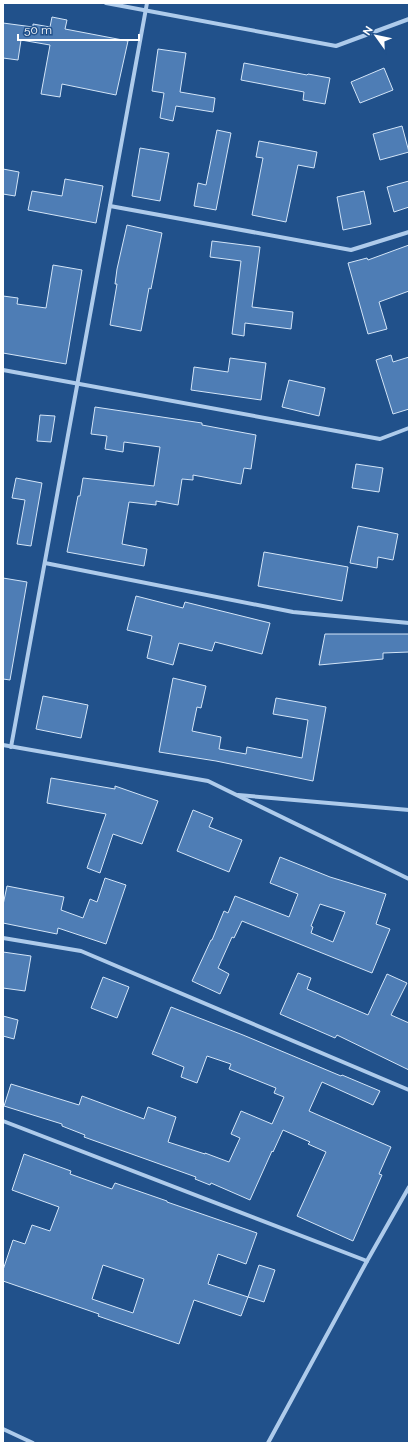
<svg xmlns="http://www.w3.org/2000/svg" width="412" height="1446" font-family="Raleway,sans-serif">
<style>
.building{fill:#4e7db5;stroke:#d3e5f8;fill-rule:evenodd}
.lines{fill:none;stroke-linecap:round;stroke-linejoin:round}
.street{stroke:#aecbeb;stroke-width:4}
</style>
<rect width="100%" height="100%" fill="#21518b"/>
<g class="building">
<path d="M 52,17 L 67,20 L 65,29 L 128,41 L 116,95 L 62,84 L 60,97 L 41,94 L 50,45 L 21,40 L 18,60 L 3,58 L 3,23 L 33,27 L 33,24 L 50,27 Z"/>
<path d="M 158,49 L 186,53 L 180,92 L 215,98 L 213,112 L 176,106 L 173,121 L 160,118 L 164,93 L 152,91 Z"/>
<path d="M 244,63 L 307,75 L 308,74 L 330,78 L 325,104 L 303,100 L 304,92 L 241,80 Z"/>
<path d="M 384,68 L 393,90 L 360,103 L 351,82 Z"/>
<path d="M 402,126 L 409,152 L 380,160 L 373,134 Z"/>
<path d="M 217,130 L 231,133 L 216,210 L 194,206 L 198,183 L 206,185 Z"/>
<path d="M 259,141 L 317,152 L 314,168 L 298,165 L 286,222 L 252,215 L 263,158 L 256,157 Z"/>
<path d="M 140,148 L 169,153 L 160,201 L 132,196 Z"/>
<path d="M 3,169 L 19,172 L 15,196 L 3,194 Z"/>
<path d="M 65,179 L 103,186 L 96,223 L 28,210 L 32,191 L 62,196 Z"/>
<path d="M 409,181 L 409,207 L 394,212 L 387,187 Z"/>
<path d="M 364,191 L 371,224 L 343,230 L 337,197 Z"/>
<path d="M 127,225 L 162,233 L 151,289 L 149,288 L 141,331 L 110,325 L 117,284 L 115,284 L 117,269 Z"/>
<path d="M 212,241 L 260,247 L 252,307 L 293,312 L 291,329 L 245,323 L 244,336 L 232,334 L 241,261 L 210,257 Z"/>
<path d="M 409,245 L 409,291 L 379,302 L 387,329 L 368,334 L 348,263 L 367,258 L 368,260 Z"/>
<path d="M 53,265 L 82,270 L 66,364 L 3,353 L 3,296 L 18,298 L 17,304 L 46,308 Z"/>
<path d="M 391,355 L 393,362 L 409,357 L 409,409 L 393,414 L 376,360 Z"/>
<path d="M 230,358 L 266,363 L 261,400 L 191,390 L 194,367 L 228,372 Z"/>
<path d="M 289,380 L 325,388 L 319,416 L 282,407 Z"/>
<path d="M 95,407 L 202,423 L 202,425 L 256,435 L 251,469 L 244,468 L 241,484 L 193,475 L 193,480 L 182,479 L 178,505 L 156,501 L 156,505 L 129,502 L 122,544 L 147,549 L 144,566 L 67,552 L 78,496 L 80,496 L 83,478 L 154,486 L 160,447 L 124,442 L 123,452 L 105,449 L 107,436 L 91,434 Z"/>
<path d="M 40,415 L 55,416 L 51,442 L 37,441 Z"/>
<path d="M 356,464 L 383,468 L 379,492 L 352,488 Z"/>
<path d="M 16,478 L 42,483 L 31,546 L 17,544 L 25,500 L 12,498 Z"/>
<path d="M 358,526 L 398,534 L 393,560 L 378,557 L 377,568 L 350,563 Z"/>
<path d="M 264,552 L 348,567 L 342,601 L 258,586 Z"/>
<path d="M 3,578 L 27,582 L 10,680 L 3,679 Z"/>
<path d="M 136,596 L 183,608 L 185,602 L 270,623 L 262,654 L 215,642 L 212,651 L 179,643 L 173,665 L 147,658 L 152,636 L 127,630 Z"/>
<path d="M 325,634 L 409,634 L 409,652 L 383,653 L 383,659 L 319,665 Z"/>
<path d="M 173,678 L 206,686 L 201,708 L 197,707 L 192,731 L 221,737 L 219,749 L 246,754 L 247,747 L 302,758 L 308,720 L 273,714 L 276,698 L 326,707 L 313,781 L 216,761 L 159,752 Z"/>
<path d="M 43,696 L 88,705 L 81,738 L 36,729 Z"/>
<path d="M 51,778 L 115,789 L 115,786 L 158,801 L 142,844 L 113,834 L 100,873 L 87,868 L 106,814 L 47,803 Z"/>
<path d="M 193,810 L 213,818 L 209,827 L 242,840 L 229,872 L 177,851 Z"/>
<path d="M 280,857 L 330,877 L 386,894 L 376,924 L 390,929 L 372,973 L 242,921 L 234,938 L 232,937 L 218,968 L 229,974 L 220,994 L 192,981 L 211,940 L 212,940 L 224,911 L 228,913 L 235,896 L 289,917 L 298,894 L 270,883 ZM 320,904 L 345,912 L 333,942 L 311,933 L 313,927 L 311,926 Z"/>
<path d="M 105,878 L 126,885 L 106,944 L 58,928 L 57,934 L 3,923 L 3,905 L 7,886 L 64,897 L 61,910 L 83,918 L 90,899 L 97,902 Z"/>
<path d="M 3,952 L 31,956 L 25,991 L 3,988 Z"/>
<path d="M 298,973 L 311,978 L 307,989 L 368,1015 L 387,974 L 407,983 L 391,1015 L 409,1023 L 409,1070 L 337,1035 L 335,1038 L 280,1014 Z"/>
<path d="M 103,977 L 129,987 L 117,1018 L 91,1008 Z"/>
<path d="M 171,1007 L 243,1035 L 341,1076 L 342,1075 L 380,1091 L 373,1105 L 322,1082 L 309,1111 L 391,1147 L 379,1174 L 382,1175 L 353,1241 L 297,1216 L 326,1152 L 308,1144 L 310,1142 L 283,1130 L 273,1152 L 272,1151 L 250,1200 L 211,1183 L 210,1185 L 195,1179 L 196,1177 L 84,1137 L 85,1135 L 62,1126 L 62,1124 L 4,1106 L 11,1084 L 79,1105 L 82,1096 L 144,1119 L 148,1107 L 176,1117 L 168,1142 L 205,1154 L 205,1153 L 229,1162 L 240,1138 L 231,1134 L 241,1111 L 272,1124 L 284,1097 L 274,1093 L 276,1088 L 229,1069 L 231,1064 L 207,1056 L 197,1083 L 181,1077 L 184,1067 L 152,1054 Z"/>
<path d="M 3,1016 L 18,1020 L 14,1039 L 3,1036 Z"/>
<path d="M 24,1154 L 71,1171 L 70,1174 L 112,1189 L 115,1183 L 167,1201 L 167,1202 L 257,1233 L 246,1264 L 218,1254 L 208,1284 L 248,1297 L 241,1316 L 194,1300 L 179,1344 L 98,1316 L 99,1314 L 3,1281 L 3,1270 L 13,1240 L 25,1244 L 32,1225 L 50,1231 L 59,1207 L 12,1190 ZM 103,1265 L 144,1279 L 133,1313 L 92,1299 Z"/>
<path d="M 259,1265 L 275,1270 L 264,1302 L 248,1297 Z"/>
</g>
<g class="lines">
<g class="street">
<path d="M 106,3 L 336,46 L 409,19"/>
<path d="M 110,206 L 351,250 L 409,232"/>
<path d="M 3,370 L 380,439 L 409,428"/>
<path d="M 45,563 L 293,612 L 409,623"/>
<path d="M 3,745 L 208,781 L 409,879"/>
<path d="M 11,747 L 147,3"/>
<path d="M 238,795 L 409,810"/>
<path d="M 3,938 L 81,951 L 409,1090"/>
<path d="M 3,1121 L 367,1261"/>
<path d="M 3,1429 L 33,1443"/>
<path d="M 268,1443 L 367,1261 L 409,1187"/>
</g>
</g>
<rect width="412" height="1446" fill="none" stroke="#ffffff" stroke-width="8"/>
<g transform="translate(376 36) rotate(303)" stroke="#21518b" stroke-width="3" paint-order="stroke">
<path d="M0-3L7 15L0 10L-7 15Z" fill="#ffffff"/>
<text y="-6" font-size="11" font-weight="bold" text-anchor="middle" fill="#ffffff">N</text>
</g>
<path d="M18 34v6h121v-6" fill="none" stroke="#ffffff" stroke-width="2"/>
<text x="24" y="34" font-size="12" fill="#ffffff" stroke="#21518b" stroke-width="3" paint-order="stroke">50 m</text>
</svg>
